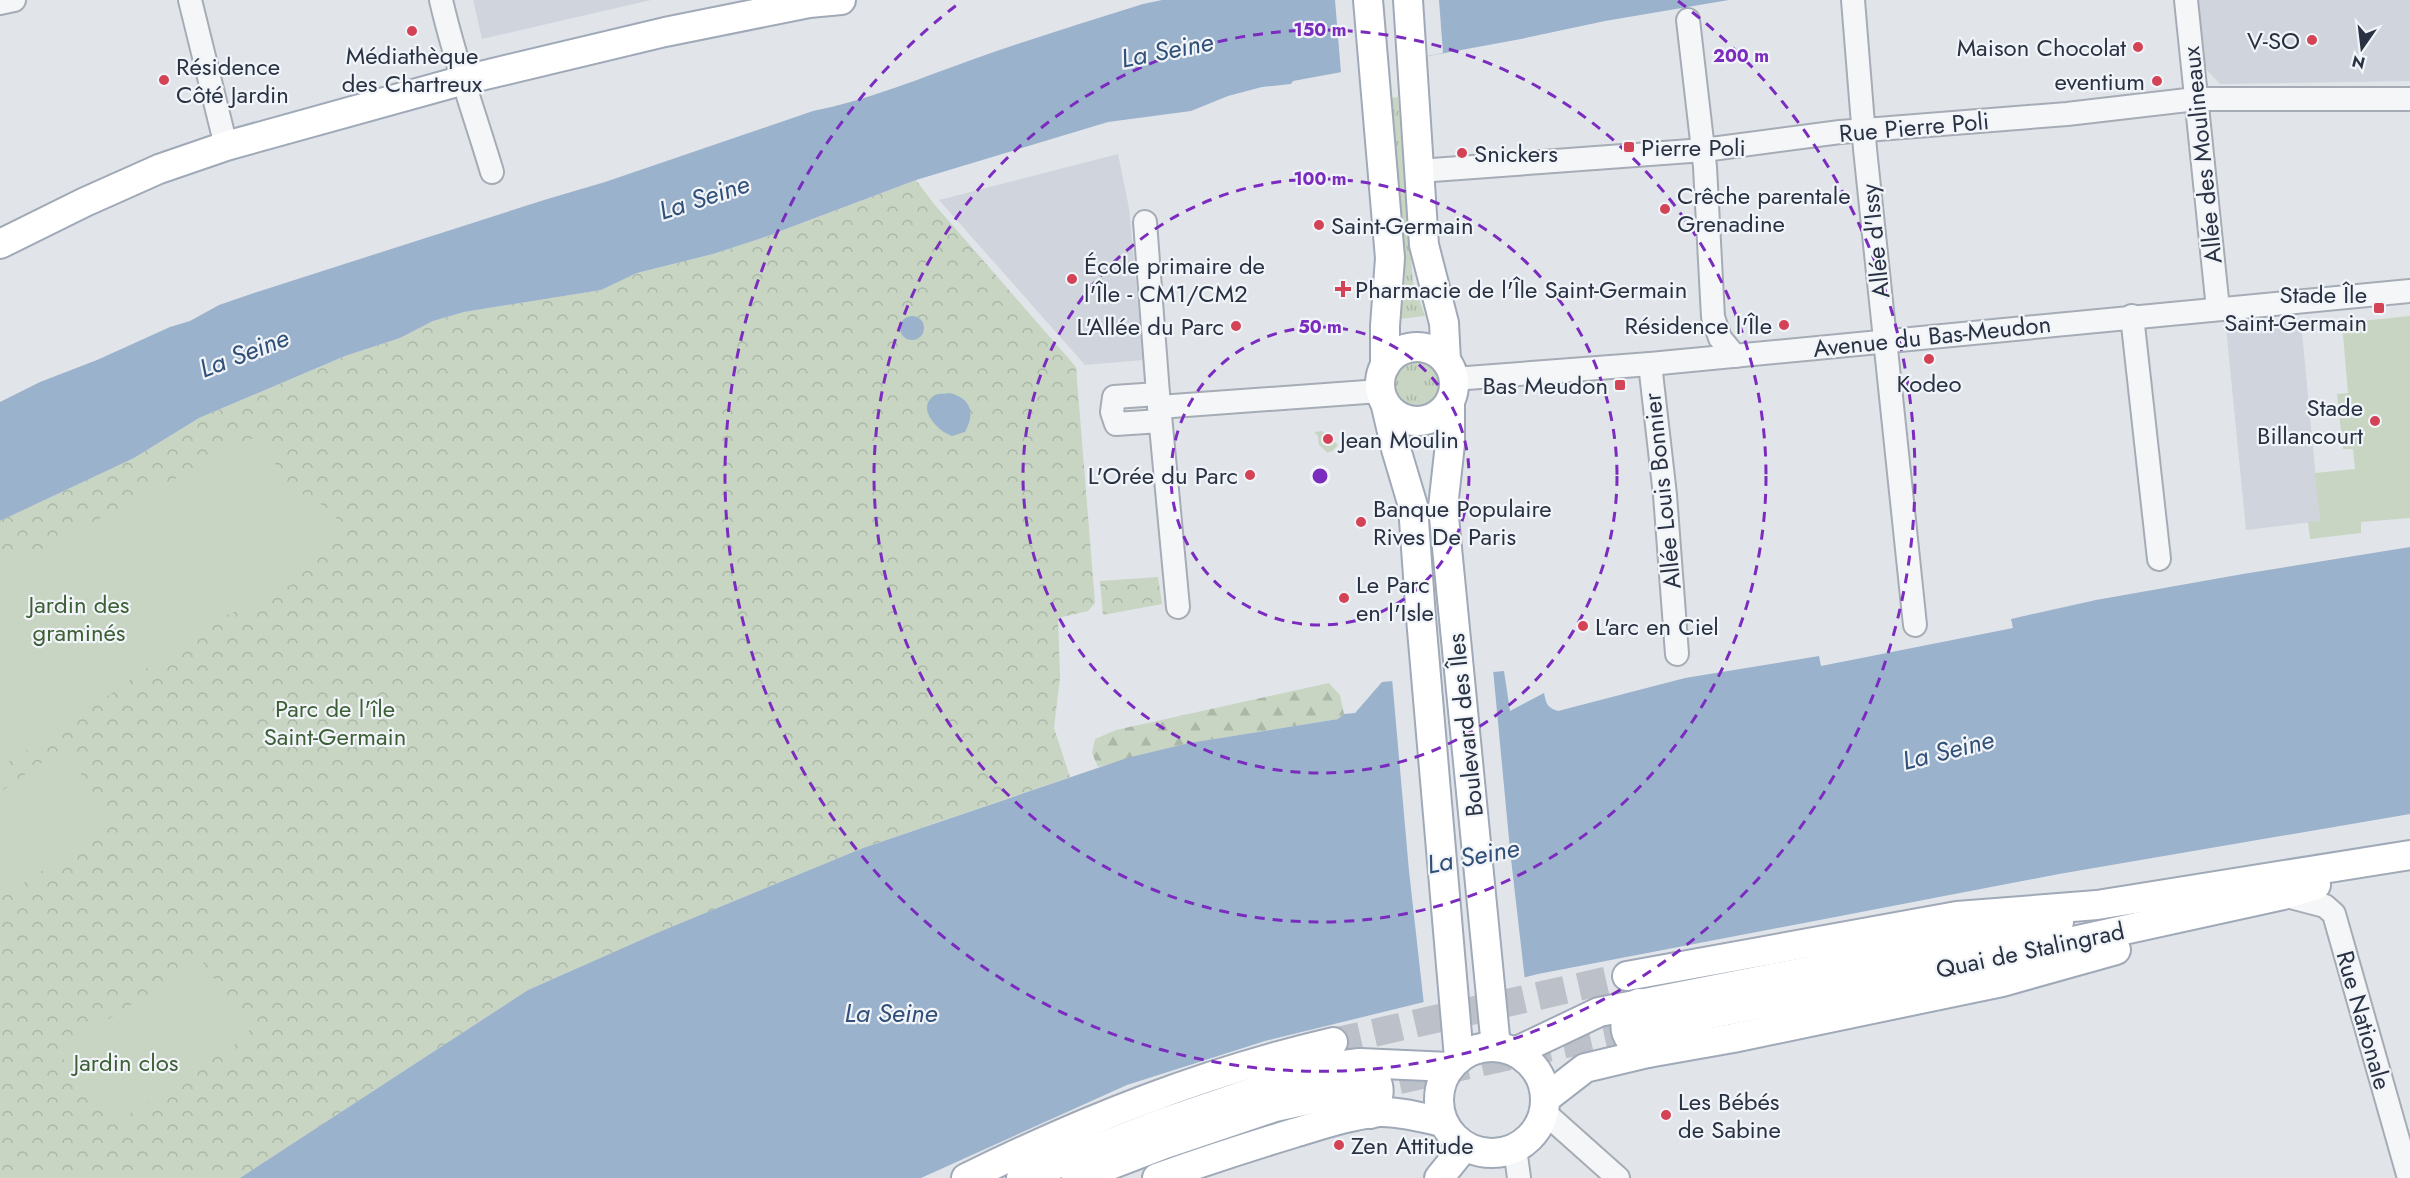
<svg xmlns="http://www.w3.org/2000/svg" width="2410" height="1178" font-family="Jost,sans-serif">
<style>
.built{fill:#cfd4dd}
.grass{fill:url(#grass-tufts)}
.forest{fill:url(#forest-firs)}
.park{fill:url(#park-crowns)}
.garden{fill:#c7d5c2}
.water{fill:#9bb2cc}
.pier{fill:#e1e5ea}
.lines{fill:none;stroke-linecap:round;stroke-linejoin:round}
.major-tunnel{stroke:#bcc1c9;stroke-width:28;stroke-dasharray:28 14;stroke-linecap:butt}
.minor-casing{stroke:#a6acb5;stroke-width:26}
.major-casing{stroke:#a0a9b7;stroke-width:32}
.minor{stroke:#f4f6f8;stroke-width:22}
.major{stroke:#fff;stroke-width:28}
.ring{fill:none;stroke:#7b2cbf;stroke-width:3;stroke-dasharray:10 8}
.poi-dot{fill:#d44256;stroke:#f1f4f8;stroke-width:2}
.labels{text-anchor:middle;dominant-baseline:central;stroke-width:4.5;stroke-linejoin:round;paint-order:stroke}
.poi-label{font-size:24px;fill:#293243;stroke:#f1f4f8;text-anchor:start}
.street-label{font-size:24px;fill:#293243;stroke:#f1f4f8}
.park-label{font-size:24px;fill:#3d5f35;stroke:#f1f4f8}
.water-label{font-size:26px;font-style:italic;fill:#315079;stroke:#f1f4f8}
.centre{fill:#7b2cbf;stroke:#f1f4f8;stroke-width:3}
.ring-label{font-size:18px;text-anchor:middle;font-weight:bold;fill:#7b2cbf;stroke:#f1f4f8;stroke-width:4.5;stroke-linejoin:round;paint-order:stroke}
</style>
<defs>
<pattern id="grass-tufts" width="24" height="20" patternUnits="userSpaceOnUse" patternTransform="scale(1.5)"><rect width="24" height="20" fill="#c7d5c2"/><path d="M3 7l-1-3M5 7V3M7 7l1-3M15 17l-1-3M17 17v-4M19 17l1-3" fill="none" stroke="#abb7a8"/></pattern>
<pattern id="forest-firs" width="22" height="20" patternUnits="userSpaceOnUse" patternTransform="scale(1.5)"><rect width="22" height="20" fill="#c7d5c2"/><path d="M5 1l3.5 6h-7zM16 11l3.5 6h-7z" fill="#abb7a8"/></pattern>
<pattern id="park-crowns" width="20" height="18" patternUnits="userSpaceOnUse" patternTransform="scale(1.5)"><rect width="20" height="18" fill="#c7d5c2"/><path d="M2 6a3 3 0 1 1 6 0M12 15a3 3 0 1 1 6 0" fill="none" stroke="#abb7a8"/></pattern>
</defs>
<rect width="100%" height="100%" fill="#e1e5ea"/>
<g class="built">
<path d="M 473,0 L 651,0 L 482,39 Z"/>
<path d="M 2198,0 L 2410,0 L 2410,81 L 2220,84 L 2205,68 Z"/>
<path d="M 1118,154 L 1129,208 L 1143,360 L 1085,365 L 939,200 Z"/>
<path d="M 2288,321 L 2301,322 L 2320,521 L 2246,530 L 2226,327 Z"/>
</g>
<g class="grass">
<path d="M 1398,97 L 1413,282 L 1425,316 L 1399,319 L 1405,280 L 1390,98 Z"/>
<circle cx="1417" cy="384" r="23"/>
</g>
<path class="forest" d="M 1329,683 L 1340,695 L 1344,714 L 1338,719 L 1189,743 L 1098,767 L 1092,753 L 1095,739 L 1116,730 Z"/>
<g class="park">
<path d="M 916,180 L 934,204 L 1076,367 L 1095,603 L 1088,611 L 1058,618 L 1060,677 L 1054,728 L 1070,777 L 863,848 L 659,932 L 528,990 L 240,1178 L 0,1178 L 0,521 L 134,458 L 199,418 L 345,356 L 400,338 L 433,321 L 464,312 L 601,290 L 637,273 L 713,254 L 762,238 Z"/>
<path d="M 1158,577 L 1162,604 L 1103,615 L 1100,581 Z"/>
</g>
<g class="garden">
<path d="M 2410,316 L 2410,518 L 2361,522 L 2361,533 L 2310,539 L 2308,522 L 2320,521 L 2315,473 L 2355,469 L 2353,449 L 2343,449 L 2337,394 L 2348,393 L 2342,323 Z"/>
<path d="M 1322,431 L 1338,445 L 1331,452 L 1330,451 L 1328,453 L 1319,445 L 1318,436 L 1314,432 Z"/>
<path d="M 253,438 L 270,450 L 282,482 L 338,514 L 319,555 L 293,584 L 209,624 L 60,730 L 0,767 L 0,559 L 41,549 Z"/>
<path d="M 63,748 L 114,822 L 0,899 L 0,792 Z"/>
<path d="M 202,961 L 251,1034 L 112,1125 L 57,1051 Z"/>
</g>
<g class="water">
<path d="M 1162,0 L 1729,0 L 1605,21 L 1521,39 L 1293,81 L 1291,84 L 1262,87 L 1228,96 L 1191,111 L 1108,122 L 916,180 L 762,238 L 713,254 L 637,273 L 601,290 L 464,312 L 433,321 L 400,338 L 345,356 L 199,418 L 134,458 L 0,521 L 0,402 L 40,382 L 97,360 L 170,327 L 190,321 L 219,305 L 254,293 L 544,200 L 605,182 L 813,111 C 868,100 921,78 974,59 C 1030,39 1086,22 1143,4 Z"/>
<circle cx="912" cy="328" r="12"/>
<path d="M 950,393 C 972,399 975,414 965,432 L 952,436 C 937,431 915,407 935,395 C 940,393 945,394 950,393 Z"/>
<path d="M 2410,547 L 2410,814 L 2059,874 L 1538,974 L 1265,1041 L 1127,1085 L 921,1178 L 240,1178 L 528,990 L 659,932 L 863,848 L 1127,758 L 1189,743 L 1338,719 L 1344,714 L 1355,713 L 1382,682 L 1504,671 L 1510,711 L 1544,693 C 1546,703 1547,708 1558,711 L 1685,678 L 1819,656 L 1821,666 L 2013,628 L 2011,619 L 2096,600 L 2243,574 Z"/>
</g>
<g class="pier">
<path d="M 1335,0 L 1439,0 L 1443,53 L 1341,73 Z"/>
<path d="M 1493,669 L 1510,850 L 1525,981 L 1424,1005 L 1409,871 L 1392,678 Z"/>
</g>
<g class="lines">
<g class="major-tunnel">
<path d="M 1333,1042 L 1627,976"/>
<path d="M 1358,1089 L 1649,1026"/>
</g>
<g class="minor-casing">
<g id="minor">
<path d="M 190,0 L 226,146"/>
<path d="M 441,0 C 454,58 475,115 492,172"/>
<path d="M 1853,0 L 1865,149 L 1915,625"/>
<path d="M 2186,0 L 2218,309"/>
<path d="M 0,3 L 14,0"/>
<path d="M 1688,20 L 1705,167 L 1713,317 L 1720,338 L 1735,356"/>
<path d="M 1419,171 L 1704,150 L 1840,132 L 2067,114 L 2196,99 L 2410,99"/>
<path d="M 1145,222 L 1158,394"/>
<path d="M 2132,316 L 2159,559"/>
<path d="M 1650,364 L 1665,495 L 1677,654"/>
<path d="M 1454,379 L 1650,364 L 2410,291"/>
<path d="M 1159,407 L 1380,391"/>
<path d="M 1160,421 L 1116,424 L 1112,412 L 1114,397 L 1158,394 L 1178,607"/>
<path d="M 2283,895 L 2325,906 L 2334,914 L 2409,1178"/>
<path d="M 1544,1112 L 1618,1178"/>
<path d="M 1515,1148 L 1519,1178"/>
</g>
</g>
<g class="major-casing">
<g id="major">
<path d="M 1368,0 L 1390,258 L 1385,326 L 1385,366"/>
<path d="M 1408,0 L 1424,245 L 1444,323 L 1446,361"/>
<path d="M 0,244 L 85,202 L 159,169 L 226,146 L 464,80 L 665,32 L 809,3 L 841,0"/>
<circle cx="1417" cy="384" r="37"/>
<path d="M 1450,402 L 1450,444 L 1443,507 L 1496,1047"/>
<path d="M 1386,406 L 1396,449 L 1413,506 L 1421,618 L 1459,1058"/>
<path d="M 1627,976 L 1957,916 L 2097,905 L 2410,855"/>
<path d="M 1639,1003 C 1617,1023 1623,1040 1648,1053"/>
<path d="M 1649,1026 L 1996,958 L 2283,895 L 2316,885"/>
<circle cx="1492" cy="1100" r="53"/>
<path d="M 1515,1052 L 1599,1012 L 2059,922"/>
<path d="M 1360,1063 C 1380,1079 1385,1091 1370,1114"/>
<path d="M 1545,1099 L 1585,1068 L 1648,1053 L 1733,1038 L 2002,982 L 2116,950"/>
<path d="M 966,1178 C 1086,1119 1202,1073 1333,1042"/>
<path d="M 1021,1178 L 1159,1124 L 1271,1086 L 1343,1065 L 1360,1063 L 1450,1067"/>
<path d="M 1076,1178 L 1165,1144 L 1275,1107 L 1358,1089"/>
<path d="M 1157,1178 C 1202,1162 1248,1147 1294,1133 C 1321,1125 1350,1115 1379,1112 C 1400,1111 1423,1118 1443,1122"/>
<path d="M 1439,1178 L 1465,1146"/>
</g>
</g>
<use href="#minor" class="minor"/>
<use href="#major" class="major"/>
</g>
<g class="ring">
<circle cx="1320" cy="476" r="149"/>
<circle cx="1320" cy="476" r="297"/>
<circle cx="1320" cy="476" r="446"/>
<path d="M1678 1A595 595 0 1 1 962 1"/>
</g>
<g class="poi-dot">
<circle cx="412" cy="31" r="6"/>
<circle cx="2312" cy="40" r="6"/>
<circle cx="2138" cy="47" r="6"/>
<circle cx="164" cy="80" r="6"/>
<circle cx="2157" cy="81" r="6"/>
<rect x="1623" y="141" width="12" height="12" rx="3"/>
<circle cx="1462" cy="153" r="6"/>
<circle cx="1665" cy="209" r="6"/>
<circle cx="1319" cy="225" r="6"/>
<circle cx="1072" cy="279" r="6"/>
<path d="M1340 280h6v6h6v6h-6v6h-6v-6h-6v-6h6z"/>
<rect x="2373" y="302" width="12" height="12" rx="3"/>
<circle cx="1784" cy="325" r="6"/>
<circle cx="1236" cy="326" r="6"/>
<circle cx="1929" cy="359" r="6"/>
<rect x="1614" y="379" width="12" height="12" rx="3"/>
<circle cx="2375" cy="421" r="6"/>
<circle cx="1328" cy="439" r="6"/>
<circle cx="1250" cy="475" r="6"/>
<circle cx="1361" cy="522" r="6"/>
<circle cx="1344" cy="598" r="6"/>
<circle cx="1583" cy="626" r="6"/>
<circle cx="1666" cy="1115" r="6"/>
<circle cx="1339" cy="1145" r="6"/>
</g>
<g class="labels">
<g class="poi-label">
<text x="2300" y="40" text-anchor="end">V-SO</text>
<text x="2126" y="47" text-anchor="end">Maison Chocolat</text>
<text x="412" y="55" text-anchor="middle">Médiathèque<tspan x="412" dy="28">des Chartreux</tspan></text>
<text x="176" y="66">Résidence<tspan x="176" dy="28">Côté Jardin</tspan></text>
<text x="2145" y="81" text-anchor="end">eventium</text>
<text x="1641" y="147">Pierre Poli</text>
<text x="1474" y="153">Snickers</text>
<text x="1677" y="195">Crêche parentale<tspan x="1677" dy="28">Grenadine</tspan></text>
<text x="1331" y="225">Saint-Germain</text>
<text x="1084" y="265">École primaire de<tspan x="1084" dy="28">l'Île - CM1/CM2</tspan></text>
<text x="1355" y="289">Pharmacie de l'Île Saint-Germain</text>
<text x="2367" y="294" text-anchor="end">Stade Île<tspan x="2367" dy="28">Saint-Germain</tspan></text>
<text x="1772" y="325" text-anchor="end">Résidence l'Île</text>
<text x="1224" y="326" text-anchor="end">L'Allée du Parc</text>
<text x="1929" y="383" text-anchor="middle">Kodeo</text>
<text x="1608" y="385" text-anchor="end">Bas Meudon</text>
<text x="2363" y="407" text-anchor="end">Stade<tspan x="2363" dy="28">Billancourt</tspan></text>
<text x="1340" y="439">Jean Moulin</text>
<text x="1238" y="475" text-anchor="end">L'Orée du Parc</text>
<text x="1373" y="508">Banque Populaire<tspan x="1373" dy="28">Rives De Paris</tspan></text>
<text x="1356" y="584">Le Parc<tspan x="1356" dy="28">en l'Isle</tspan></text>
<text x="1595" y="626">L'arc en Ciel</text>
<text x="1678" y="1101">Les Bébés<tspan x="1678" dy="28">de Sabine</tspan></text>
<text x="1351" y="1145">Zen Attitude</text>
</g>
<g class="street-label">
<text transform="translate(1914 127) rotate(-5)">Rue Pierre Poli</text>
<text transform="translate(2202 155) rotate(-96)">Allée des Moulineaux</text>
<text transform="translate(1875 241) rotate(-96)">Allée d'Issy</text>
<text transform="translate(1932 336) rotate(-6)">Avenue du Bas-Meudon</text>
<text transform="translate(1662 491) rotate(-96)">Allée Louis Bonnier</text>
<text transform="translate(1465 725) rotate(-96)">Boulevard des Îles</text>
<text transform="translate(2030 950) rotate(-12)">Quai de Stalingrad</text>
<text transform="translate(2364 1020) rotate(74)">Rue Nationale</text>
</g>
<g class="park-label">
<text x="79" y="604">Jardin des<tspan x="79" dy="28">graminés</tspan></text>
<text x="335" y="708">Parc de l'île<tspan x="335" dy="28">Saint-Germain</tspan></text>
<text x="126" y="1062">Jardin clos</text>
</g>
<g class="water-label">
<text transform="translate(1167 50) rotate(-11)">La Seine</text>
<text transform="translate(704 197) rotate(-18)">La Seine</text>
<text transform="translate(244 353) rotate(-21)">La Seine</text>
<text transform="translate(1948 750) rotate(-14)">La Seine</text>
<text transform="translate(1473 856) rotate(-11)">La Seine</text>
<text x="891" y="1013">La Seine</text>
</g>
</g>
<circle cx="1320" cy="476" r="9" class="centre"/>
<g class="ring-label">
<text x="1320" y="36">150 m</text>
<text x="1741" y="62">200 m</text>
<text x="1320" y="185">100 m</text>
<text x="1320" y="333">50 m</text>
</g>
<g transform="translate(2362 48) rotate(194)" stroke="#f1f4f8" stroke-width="4.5" paint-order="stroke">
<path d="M0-4.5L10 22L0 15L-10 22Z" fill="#293243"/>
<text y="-9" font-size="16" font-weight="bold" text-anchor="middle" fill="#293243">N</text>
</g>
</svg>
